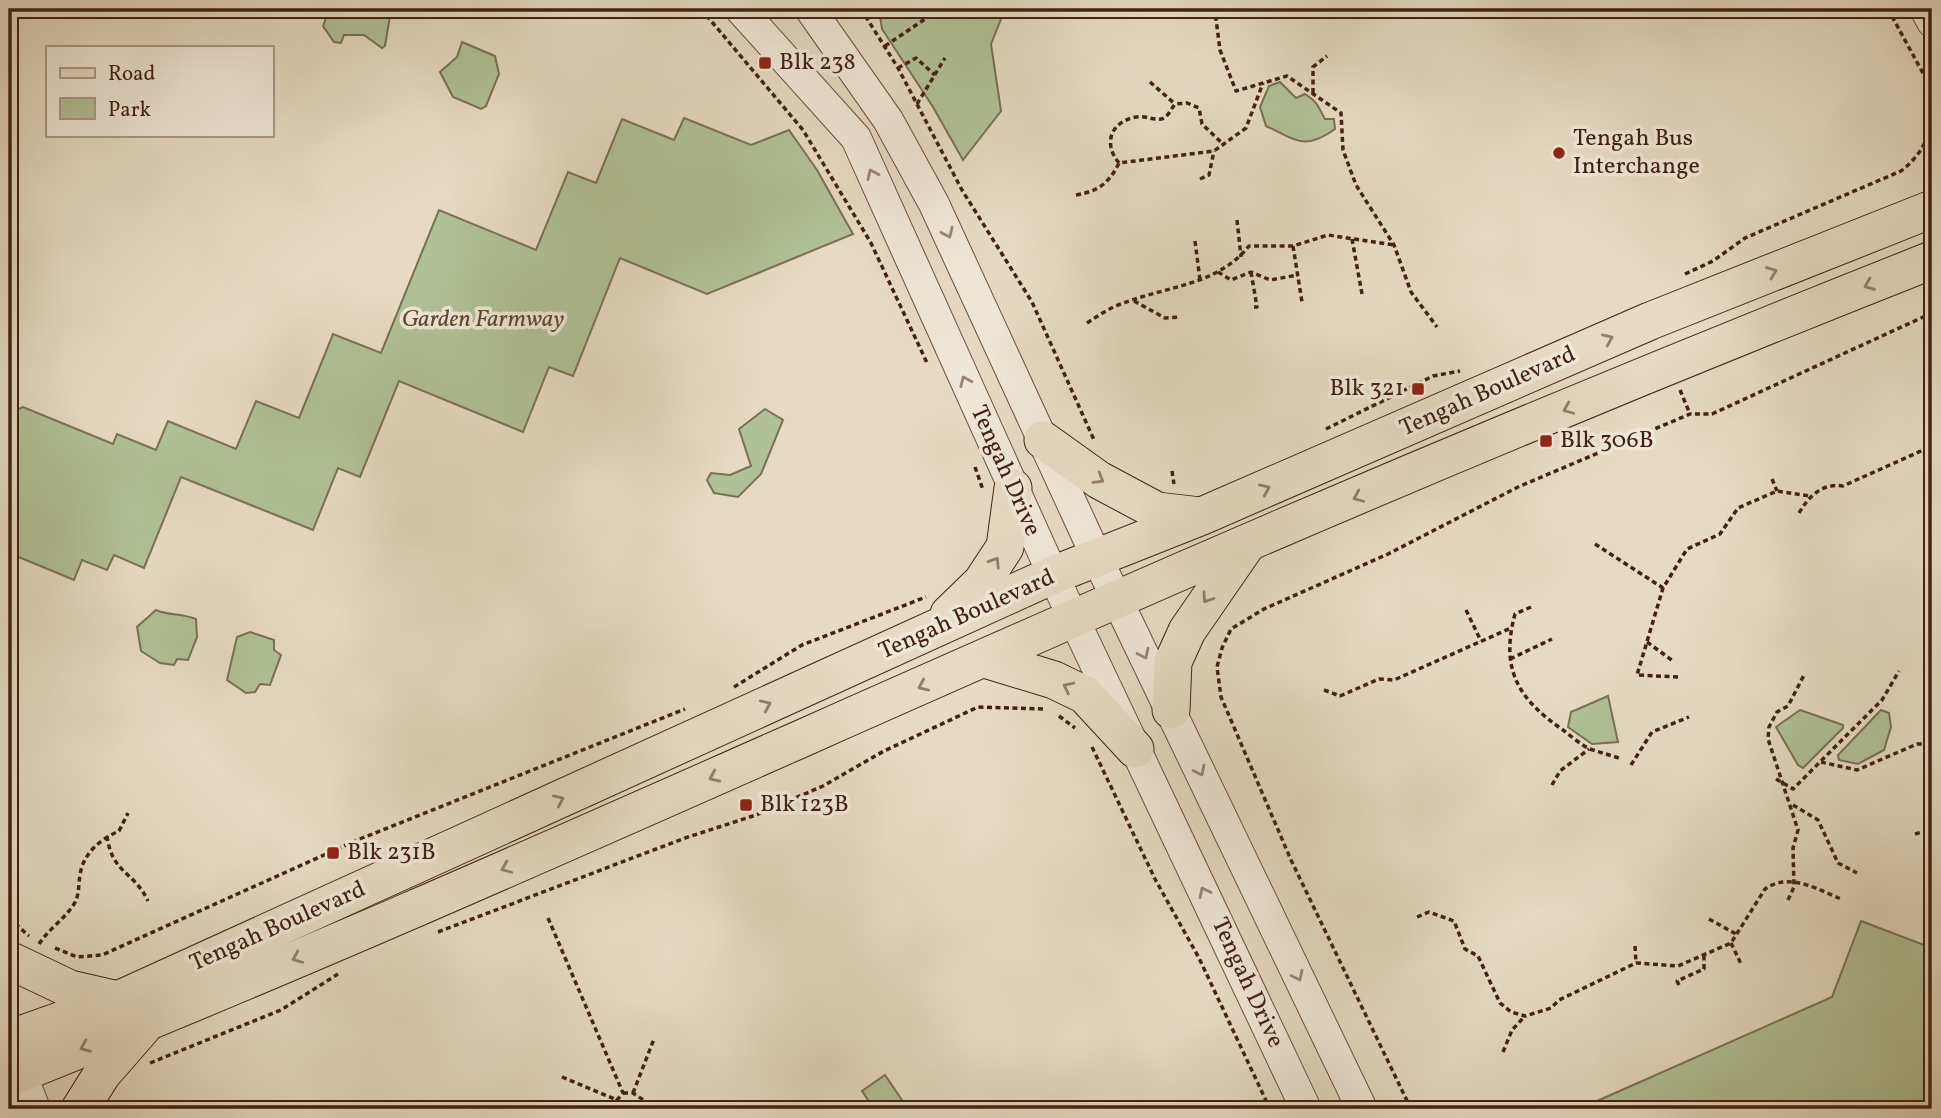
<svg xmlns="http://www.w3.org/2000/svg" width="1941" height="1118" font-family="Vollkorn,serif">
<style>
.green{fill:#b1c197;stroke:#7a7054;stroke-width:2}
.lines{fill:none;stroke-linecap:round;stroke-linejoin:round}
.minor-casing{stroke:#6c4f3e;stroke-width:32}
.major-casing{stroke:#432012;stroke-width:39}
.path{stroke:#432012;stroke-width:3.5;stroke-dasharray:5 3.5;stroke-linecap:butt}
.minor{stroke:#efe8d7;stroke-width:30}
.major{stroke:#e6dbc2;stroke-width:37}
.oneway{stroke:#998474}
.oneway2{stroke:#947e6a}
.poi-dot{fill:#8f2418;stroke:#efe8d7;stroke-width:2.5}
.labels{text-anchor:middle;dominant-baseline:central;stroke-width:7;stroke-linejoin:round;paint-order:stroke}
.poi-label{font-size:24px;fill:#432012;stroke:#efe8d7;text-anchor:start}
.park-label{font-size:24px;font-style:italic;fill:#5e4833;stroke:#efe8d7}
.street-label{font-size:24px;fill:#432012;stroke:#efe8d7}
</style>
<rect width="100%" height="100%" fill="#e6dbc2"/>
<filter id="stains"><feTurbulence type="fractalNoise" baseFrequency=".00286" numOctaves="4"/><feColorMatrix values="0 0 0 0 .2 0 0 0 0 .09 0 0 0 0 .02 0 0 0 .5 -.17"/></filter>
<radialGradient id="worn" r=".72"><stop offset=".6" stop-color="#630" stop-opacity="0"/><stop offset="1" stop-color="#630" stop-opacity=".3"/></radialGradient>
<g class="green">
<path d="M 329,9 L 400,9 L 401,11 L 390,16 L 385,46 L 382,48 L 364,35 L 344,35 L 341,43 L 334,42 L 323,26 Z"/>
<path d="M 879,9 L 1005,9 L 991,44 L 1001,111 L 963,160 L 933,107 L 882,29 Z"/>
<path d="M 462,42 L 495,56 L 499,74 L 486,106 L 481,109 L 453,97 L 440,72 L 457,57 Z"/>
<path d="M 1280,82 L 1296,98 L 1305,94 C 1318,102 1318,107 1325,119 L 1334,119 L 1335,129 C 1305,151 1296,140 1266,126 L 1260,107 L 1269,86 Z"/>
<path d="M 684,118 L 751,145 L 789,130 L 817,170 L 853,234 L 707,294 L 620,258 L 573,376 L 549,367 L 523,432 L 399,381 L 360,477 L 338,468 L 313,530 L 181,477 L 144,568 L 114,555 L 107,570 L 82,560 L 74,580 L 9,553 L 9,413 L 23,407 L 113,444 L 117,434 L 156,450 L 168,421 L 236,449 L 256,401 L 299,418 L 333,334 L 381,353 L 439,210 L 536,250 L 568,172 L 596,183 L 622,119 L 674,140 Z"/>
<path d="M 765,409 L 783,420 L 761,474 L 738,497 L 714,493 L 707,480 L 711,473 L 730,475 L 751,466 L 739,429 Z"/>
<path d="M 156,610 C 170,616 181,613 196,619 L 197,637 L 188,660 L 177,659 L 174,665 L 160,663 L 141,651 L 137,627 Z"/>
<path d="M 250,632 L 274,640 L 274,650 L 281,655 L 270,685 L 260,684 L 255,692 L 246,693 L 227,680 L 237,637 Z"/>
<path d="M 1608,696 L 1618,742 L 1592,744 L 1568,727 L 1571,712 Z"/>
<path d="M 1800,710 L 1843,725 L 1843,728 L 1803,768 L 1798,765 L 1776,727 Z"/>
<path d="M 1881,710 L 1889,713 L 1891,727 L 1884,750 L 1858,764 L 1839,760 L 1838,755 Z"/>
<path d="M 1861,921 L 1932,948 L 1932,1109 L 1579,1109 L 1832,997 Z"/>
<path d="M 885,1075 L 908,1109 L 874,1109 L 862,1091 Z"/>
</g>
<g class="lines">
<g class="minor-casing">
<g id="minor">
<path d="M 740,9 L 856,138 L 1053,575 L 1306,1109"/>
<path d="M 810,9 L 888,120 L 934,204 L 1097,558 L 1362,1109"/>
<path d="M 1925,9 L 1932,22"/>
<path d="M 14,1054 L 35,1109"/>
</g>
</g>
<g class="major-casing">
<g id="major">
<path d="M 1043,440 L 1099,480 L 1157,511 L 1200,516"/>
<path d="M 949,614 L 982,582 L 1005,547 L 1013,488"/>
<path d="M 985,659 L 1054,680 L 1085,695 L 1135,749"/>
<path d="M 1171,710 L 1173,662 L 1187,631 L 1247,544"/>
<path d="M 9,960 L 70,989 L 118,1000"/>
<path d="M 9,1039 L 118,1000 L 1053,575 L 1202,516 L 1650,321 L 1932,209"/>
<path d="M 9,1078 C 370,934 723,772 1079,616 C 1361,492 1646,373 1932,260"/>
<path d="M 80,1109 L 102,1074 L 143,1027"/>
</g>
</g>
<g class="path">
<path d="M 701,9 L 803,130 L 871,243 L 928,365"/>
<path d="M 861,9 L 898,68 L 962,190 L 1032,302 L 1094,440"/>
<path d="M 1210,9 L 1216,19 L 1220,50 L 1236,91 L 1287,76 L 1341,113 L 1343,150 L 1356,185 L 1394,245 L 1411,292 L 1437,327"/>
<path d="M 1888,9 L 1931,88 L 1932,104"/>
<path d="M 9,18 L 29,9"/>
<path d="M 885,46 L 940,9"/>
<path d="M 898,68 L 916,58 L 935,75"/>
<path d="M 1150,82 L 1175,104"/>
<path d="M 1313,93 L 1313,67 L 1327,56"/>
<path d="M 917,104 L 945,58"/>
<path d="M 1119,163 C 1103,144 1110,122 1136,117 C 1145,115 1156,122 1164,118 C 1169,115 1171,109 1175,104 L 1187,103 L 1199,108 L 1202,124 L 1223,144"/>
<path d="M 1200,179 L 1209,175 L 1214,151"/>
<path d="M 1076,195 C 1099,191 1109,183 1119,163 L 1214,151 L 1246,128 L 1263,83"/>
<path d="M 1237,220 L 1241,257"/>
<path d="M 1352,239 L 1362,294"/>
<path d="M 1195,241 L 1200,280"/>
<path d="M 1293,246 L 1302,302"/>
<path d="M 1218,272 L 1231,280 L 1251,272 L 1270,280 L 1298,275"/>
<path d="M 1251,272 L 1257,307 L 1254,307"/>
<path d="M 1685,274 L 1713,261 L 1745,238 L 1901,171 C 1920,156 1928,141 1932,119"/>
<path d="M 1134,301 L 1165,318 L 1179,317"/>
<path d="M 1087,323 C 1098,316 1109,308 1121,304 C 1166,286 1217,286 1249,246 L 1293,246 L 1328,235 L 1394,245"/>
<path d="M 1680,390 L 1690,414"/>
<path d="M 1931,421 L 1932,423"/>
<path d="M 1326,429 L 1433,376 L 1460,371"/>
<path d="M 975,467 L 983,490"/>
<path d="M 1172,471 L 1174,484"/>
<path d="M 1772,479 L 1777,491"/>
<path d="M 1799,513 C 1809,496 1822,483 1843,486 L 1932,446"/>
<path d="M 1595,544 L 1663,588"/>
<path d="M 1531,607 L 1515,614 C 1500,669 1518,699 1563,730 C 1571,736 1581,745 1590,749 C 1601,753 1611,755 1621,759"/>
<path d="M 1466,610 L 1481,641"/>
<path d="M 1647,642 L 1673,661"/>
<path d="M 1510,659 L 1552,639"/>
<path d="M 1678,677 L 1637,675 L 1663,588 L 1687,549 L 1720,534 L 1738,508 L 1777,491 L 1809,496"/>
<path d="M 734,687 L 802,645 L 926,597"/>
<path d="M 1324,690 L 1340,696 L 1379,679 L 1394,680 L 1511,628"/>
<path d="M 1059,716 L 1075,728"/>
<path d="M 1092,747 L 1155,879 L 1199,958 L 1270,1109"/>
<path d="M 1821,762 L 1857,770 L 1917,744 L 1924,744 L 1932,751"/>
<path d="M 1631,765 L 1652,732 L 1689,717"/>
<path d="M 1776,779 L 1793,789 L 1882,700 L 1899,671"/>
<path d="M 1552,785 L 1560,771 L 1589,749"/>
<path d="M 1793,805 L 1818,820 L 1838,863 L 1857,873"/>
<path d="M 1915,834 L 1932,829"/>
<path d="M 107,836 C 112,874 134,871 148,901"/>
<path d="M 1788,900 L 1794,887 L 1793,848 L 1798,830 L 1768,739 L 1769,727 L 1777,712 L 1788,706 L 1804,675"/>
<path d="M 1417,917 L 1429,912 L 1454,921 L 1465,949 L 1478,956 L 1500,1003 L 1511,1012 L 1525,1016 L 1551,1008 L 1559,1000 L 1636,963 L 1678,966 L 1731,943 L 1765,889 C 1789,872 1817,889 1841,899"/>
<path d="M 9,918 L 29,936"/>
<path d="M 548,918 L 623,1093"/>
<path d="M 1709,919 L 1736,934"/>
<path d="M 438,932 L 685,838 L 756,815 L 823,786 L 884,751 L 978,707 L 1046,709"/>
<path d="M 1731,943 L 1741,964"/>
<path d="M 39,944 C 48,930 63,920 72,907 C 80,897 78,886 80,875 C 83,853 101,839 119,831 L 128,813"/>
<path d="M 1635,946 L 1636,963"/>
<path d="M 55,948 L 77,957 L 102,955 L 355,841 L 685,709"/>
<path d="M 1679,985 L 1677,981 L 1704,969 L 1704,955"/>
<path d="M 1503,1052 L 1512,1030 L 1525,1016"/>
<path d="M 150,1063 L 281,1010 L 338,974"/>
<path d="M 562,1077 L 617,1100"/>
<path d="M 623,1093 L 633,1093 L 645,1101 L 647,1109"/>
<path d="M 633,1093 L 654,1039"/>
<path d="M 617,1109 L 617,1100 L 623,1093"/>
<path d="M 1411,1109 L 1291,860 L 1221,697 L 1217,667 L 1222,648 L 1231,629 L 1264,609 L 1388,554 L 1518,487 L 1690,414 L 1712,414 L 1932,313"/>
</g>
<use href="#minor" class="minor"/>
<use href="#major" class="major"/>
</g>
<defs><path id="oneway-chevron" d="M-2-3.5L2.5 0L-2 3.5" fill="none" stroke-width="1.6" stroke-linecap="round" stroke-linejoin="round" transform="scale(1.75)"/></defs>
<g class="oneway">
<use href="#oneway-chevron" transform="translate(872 174) rotate(-114)"/>
<use href="#oneway-chevron" transform="translate(948 233) rotate(65)"/>
<use href="#oneway-chevron" transform="translate(965 381) rotate(-114)"/>
<use href="#oneway-chevron" transform="translate(1144 654) rotate(64)"/>
<use href="#oneway-chevron" transform="translate(1200 771) rotate(64)"/>
<use href="#oneway-chevron" transform="translate(1204 892) rotate(-116)"/>
<use href="#oneway-chevron" transform="translate(1298 976) rotate(64)"/>
</g>
<g class="oneway2">
<use href="#oneway-chevron" transform="translate(1772 272) rotate(-21)"/>
<use href="#oneway-chevron" transform="translate(1869 285) rotate(158)"/>
<use href="#oneway-chevron" transform="translate(1608 339) rotate(-24)"/>
<use href="#oneway-chevron" transform="translate(1568 409) rotate(157)"/>
<use href="#oneway-chevron" transform="translate(1099 479) rotate(31)"/>
<use href="#oneway-chevron" transform="translate(1265 489) rotate(-24)"/>
<use href="#oneway-chevron" transform="translate(1358 497) rotate(157)"/>
<use href="#oneway-chevron" transform="translate(995 562) rotate(-57)"/>
<use href="#oneway-chevron" transform="translate(1207 598) rotate(124)"/>
<use href="#oneway-chevron" transform="translate(923 686) rotate(156)"/>
<use href="#oneway-chevron" transform="translate(1068 687) rotate(-154)"/>
<use href="#oneway-chevron" transform="translate(766 705) rotate(-24)"/>
<use href="#oneway-chevron" transform="translate(714 777) rotate(156)"/>
<use href="#oneway-chevron" transform="translate(559 800) rotate(-24)"/>
<use href="#oneway-chevron" transform="translate(506 868) rotate(157)"/>
<use href="#oneway-chevron" transform="translate(297 958) rotate(157)"/>
<use href="#oneway-chevron" transform="translate(85 1047) rotate(158)"/>
</g>
<g class="poi-dot">
<rect x="758" y="56" width="14" height="14" rx="3.5"/>
<circle cx="1559" cy="153" r="7"/>
<rect x="1411" y="382" width="14" height="14" rx="3.5"/>
<rect x="1539" y="434" width="14" height="14" rx="3.5"/>
<rect x="739" y="798" width="14" height="14" rx="3.5"/>
<rect x="326" y="846" width="14" height="14" rx="3.5"/>
</g>
<g class="labels">
<g class="poi-label">
<text x="779" y="63">Blk 238</text>
<text x="1573" y="139">Tengah Bus<tspan x="1573" dy="28">Interchange</tspan></text>
<text x="1404" y="389" text-anchor="end">Blk 321</text>
<text x="1560" y="441">Blk 306B</text>
<text x="760" y="805">Blk 123B</text>
<text x="347" y="853">Blk 231B</text>
</g>
<g class="park-label">
<text x="483" y="320">Garden Farmway</text>
</g>
<g class="street-label">
<text transform="translate(1488 392) rotate(-24)">Tengah Boulevard</text>
<text transform="translate(1005 471) rotate(66)">Tengah Drive</text>
<text transform="translate(967 615) rotate(-24)">Tengah Boulevard</text>
<text transform="translate(278 927) rotate(-24)">Tengah Boulevard</text>
<text transform="translate(1247 983) rotate(65)">Tengah Drive</text>
</g>
</g>
<rect width="1941" height="1118" fill="none" stroke="#e6dbc2" stroke-width="35"/>
<rect x="10" y="10" width="1920" height="1097" fill="none" stroke="#432012" stroke-width="3.5"/>
<rect x="18" y="18" width="1906" height="1083" fill="none" stroke="#432012" stroke-width="2"/>
<rect x="46" y="46" width="228" height="91" fill="#efe8d7" stroke="#aa9888" stroke-width="2"/>
<rect x="60" y="68" width="35" height="10" fill="#e6dbc2" stroke="#aa9888" stroke-width="2"/>
<text x="108" y="80" font-size="21" fill="#432012">Road</text>
<rect x="60" y="98" width="35" height="21" fill="#b1c197" stroke="#aa9888" stroke-width="2"/>
<text x="108" y="116" font-size="21" fill="#432012">Park</text>
<rect width="100%" height="100%" filter="url(#stains)"/>
<rect width="100%" height="100%" fill="url(#worn)"/>
</svg>
